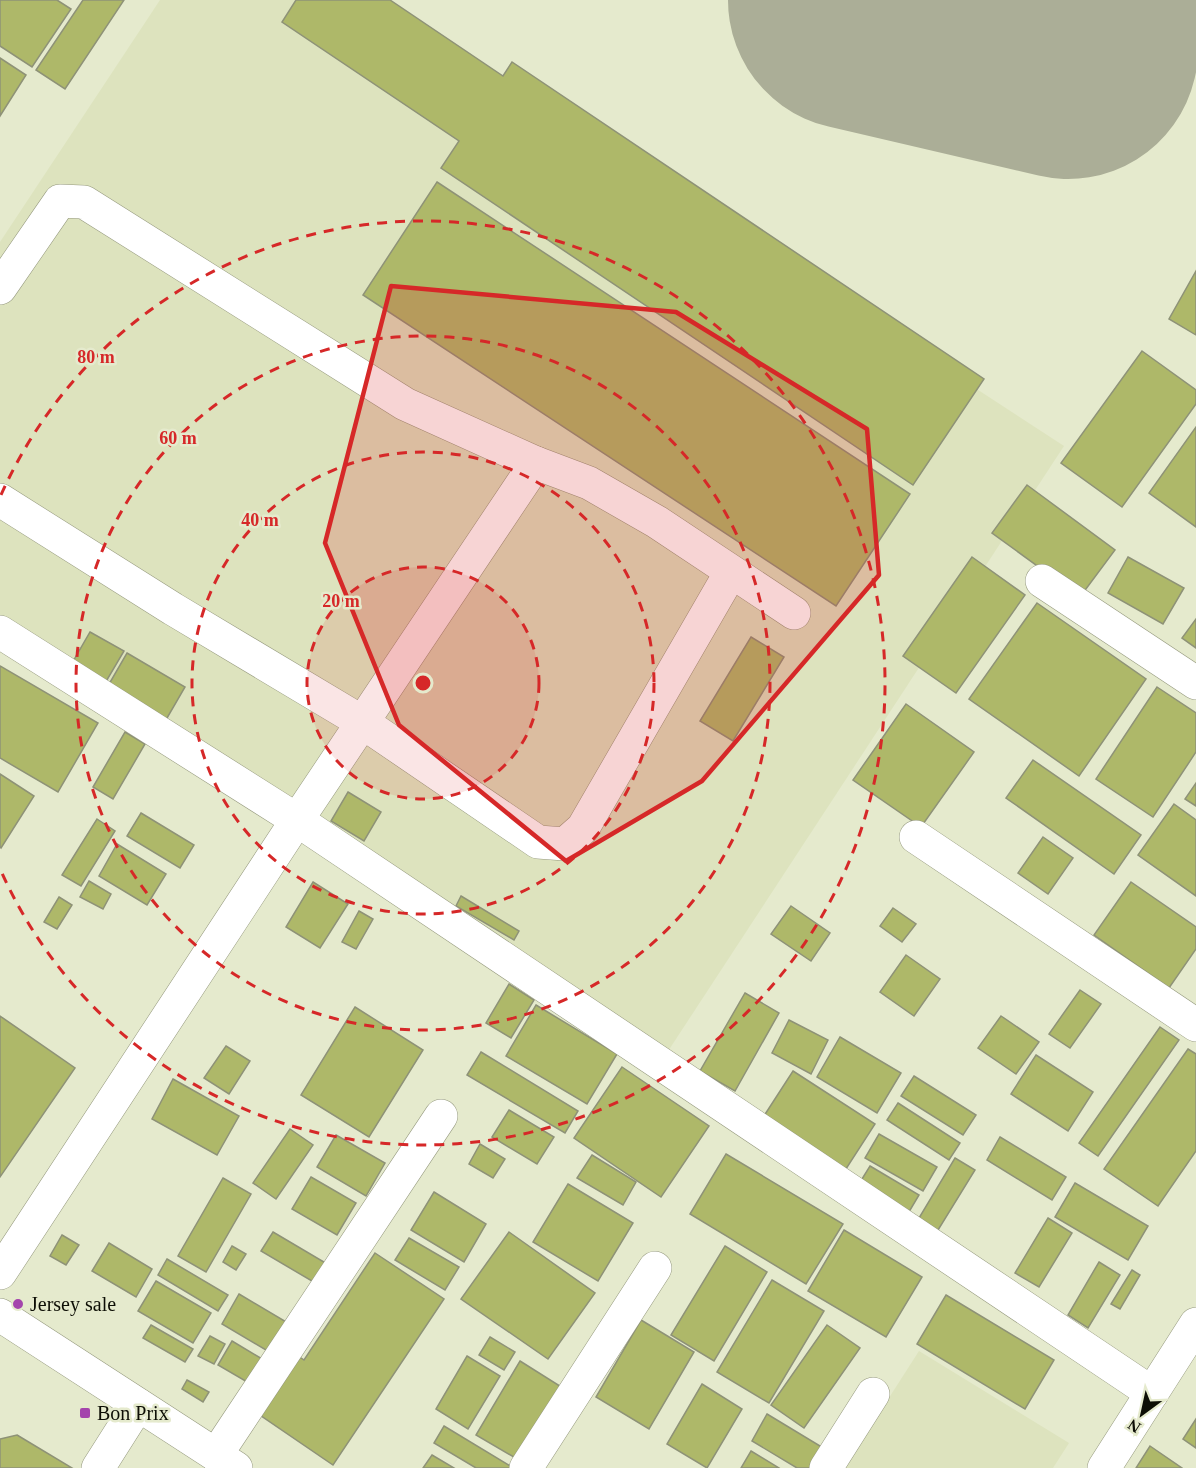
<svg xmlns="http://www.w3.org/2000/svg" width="1196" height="1468" font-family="'Times New Roman',serif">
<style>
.built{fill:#dde3be}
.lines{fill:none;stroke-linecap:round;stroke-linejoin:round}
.runway{stroke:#abae97;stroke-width:260}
.building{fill:#aeb869;stroke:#8e9277;stroke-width:1.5}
.minor-casing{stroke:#95997e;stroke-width:34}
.minor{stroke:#fff;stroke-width:33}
.marked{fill:#d62828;fill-opacity:0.2;stroke:#d62828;stroke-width:4.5;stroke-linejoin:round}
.ring{fill:none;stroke:#d62828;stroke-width:3;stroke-dasharray:10 8}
.poi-dot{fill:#a444ac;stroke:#e5eacd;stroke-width:2}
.labels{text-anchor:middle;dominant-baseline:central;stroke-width:5;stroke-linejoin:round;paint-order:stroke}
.poi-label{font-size:20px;fill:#0d0e05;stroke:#e5eacd;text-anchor:start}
.centre{fill:#d62828;stroke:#e5eacd;stroke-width:3}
.ring-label{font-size:18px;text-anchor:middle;font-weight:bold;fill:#d62828;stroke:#e5eacd;stroke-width:5;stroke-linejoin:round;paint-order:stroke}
</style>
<rect width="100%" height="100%" fill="#e5eacd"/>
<g class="built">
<path d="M 160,0 L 381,0 L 1064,446 L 657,1068 L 0,650 L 0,242 Z"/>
<path d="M 919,1351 L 1069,1443 L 1053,1468 L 844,1468 Z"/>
</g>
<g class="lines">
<path class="runway" d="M 858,0 L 1068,49 L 1079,0"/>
</g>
<g class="building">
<path d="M 0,0 L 57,0 L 71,9 L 32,67 L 0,46 Z"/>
<path d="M 83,0 L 124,0 L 65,89 L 36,70 Z"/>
<path d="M 296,0 L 390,0 L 503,76 L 512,62 L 984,379 L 913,485 L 441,168 L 459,141 L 282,22 Z"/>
<path d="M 0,58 L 26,75 L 0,116 Z"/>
<path d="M 437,182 L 910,494 L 836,606 L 363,295 Z"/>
<path d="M 1196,271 L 1196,335 L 1169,319 Z"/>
<path d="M 1142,351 L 1196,390 L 1196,404 L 1122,507 L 1061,463 Z"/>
<path d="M 1196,427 L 1196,527 L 1149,493 Z"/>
<path d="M 1027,485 L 1115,550 L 1080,597 L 992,533 Z"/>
<path d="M 972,557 L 1025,595 L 956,693 L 903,656 Z"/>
<path d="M 1128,557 L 1184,588 L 1163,624 L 1108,593 Z"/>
<path d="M 1037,603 L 1146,679 L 1079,776 L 969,699 Z"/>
<path d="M 1196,619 L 1196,648 L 1182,638 Z"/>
<path d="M 90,632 L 124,651 L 104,685 L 71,665 Z"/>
<path d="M 751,637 L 784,657 L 733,741 L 700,721 Z"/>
<path d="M 127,653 L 185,687 L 163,725 L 105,691 Z"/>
<path d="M 0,666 L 98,723 L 58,792 L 0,758 Z"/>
<path d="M 1157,687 L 1196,713 L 1196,752 L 1153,817 L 1096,779 Z"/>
<path d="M 906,704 L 974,752 L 921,827 L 853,780 Z"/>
<path d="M 125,732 L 145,744 L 113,799 L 93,787 Z"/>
<path d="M 1033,760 L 1141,835 L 1114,874 L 1006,798 Z"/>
<path d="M 0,774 L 34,796 L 1,848 L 0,847 Z"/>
<path d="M 1196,783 L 1196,806 L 1185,799 Z"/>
<path d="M 348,792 L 381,812 L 364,841 L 331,821 Z"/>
<path d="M 1174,804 L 1196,820 L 1196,896 L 1138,855 Z"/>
<path d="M 141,813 L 194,845 L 180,868 L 127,836 Z"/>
<path d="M 97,819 L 115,831 L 81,886 L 62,875 Z"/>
<path d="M 1043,837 L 1073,858 L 1048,894 L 1018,873 Z"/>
<path d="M 117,844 L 166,874 L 147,905 L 99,876 Z"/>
<path d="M 89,881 L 111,894 L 103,909 L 80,897 Z"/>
<path d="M 313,882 L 348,904 L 320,948 L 286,927 Z"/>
<path d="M 1131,882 L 1196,927 L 1196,949 L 1169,988 L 1094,935 Z"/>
<path d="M 461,896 L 519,931 L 514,940 L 456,906 Z"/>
<path d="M 59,897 L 72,905 L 57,929 L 44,922 Z"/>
<path d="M 791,906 L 830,933 L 811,961 L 771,934 Z"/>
<path d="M 893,908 L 916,924 L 902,942 L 880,926 Z"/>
<path d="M 359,911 L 373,919 L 356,949 L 342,942 Z"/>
<path d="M 906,955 L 940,979 L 914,1016 L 880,992 Z"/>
<path d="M 509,984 L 534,1000 L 511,1038 L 486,1023 Z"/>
<path d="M 1080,990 L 1101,1004 L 1070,1048 L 1049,1034 Z"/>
<path d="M 745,993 L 779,1013 L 735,1091 L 700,1071 Z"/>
<path d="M 536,1005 L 617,1054 L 587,1104 L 506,1056 Z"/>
<path d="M 355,1007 L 423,1050 L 369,1137 L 301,1095 Z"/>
<path d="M 0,1016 L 75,1068 L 0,1177 Z"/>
<path d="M 1001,1016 L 1039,1042 L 1016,1074 L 978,1048 Z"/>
<path d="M 789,1020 L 828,1040 L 811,1074 L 772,1053 Z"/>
<path d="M 1160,1027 L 1179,1040 L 1098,1156 L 1079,1143 Z"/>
<path d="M 840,1037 L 901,1073 L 877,1113 L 817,1077 Z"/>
<path d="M 226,1046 L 250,1061 L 229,1094 L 204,1078 Z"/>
<path d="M 1188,1049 L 1196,1054 L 1196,1151 L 1158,1206 L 1104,1169 Z"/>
<path d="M 481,1052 L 578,1111 L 565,1133 L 467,1075 Z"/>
<path d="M 1036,1055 L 1093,1092 L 1068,1131 L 1011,1094 Z"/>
<path d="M 622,1067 L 709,1126 L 661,1197 L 574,1138 Z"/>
<path d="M 793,1071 L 875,1124 L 844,1172 L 762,1119 Z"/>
<path d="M 914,1076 L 976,1115 L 963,1135 L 901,1096 Z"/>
<path d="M 173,1079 L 239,1116 L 217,1155 L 152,1119 Z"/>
<path d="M 898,1103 L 960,1143 L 949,1160 L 887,1120 Z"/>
<path d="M 509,1110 L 554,1137 L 537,1164 L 492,1137 Z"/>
<path d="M 290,1129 L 313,1145 L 276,1199 L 253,1183 Z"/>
<path d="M 879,1134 L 937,1167 L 923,1191 L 865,1158 Z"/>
<path d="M 336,1135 L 385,1163 L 366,1196 L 317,1167 Z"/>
<path d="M 1000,1137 L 1066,1177 L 1052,1200 L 987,1160 Z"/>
<path d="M 480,1144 L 505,1159 L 493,1178 L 469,1164 Z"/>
<path d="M 726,1154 L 843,1224 L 806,1284 L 690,1214 Z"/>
<path d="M 592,1155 L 636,1182 L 623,1205 L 577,1178 Z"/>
<path d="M 955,1158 L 975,1170 L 935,1235 L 916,1223 Z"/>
<path d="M 870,1166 L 919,1195 L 906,1217 L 857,1187 Z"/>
<path d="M 311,1177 L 356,1203 L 337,1235 L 292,1209 Z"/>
<path d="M 223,1178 L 251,1194 L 206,1272 L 178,1256 Z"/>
<path d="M 1075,1183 L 1148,1226 L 1128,1260 L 1055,1217 Z"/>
<path d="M 568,1184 L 633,1223 L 598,1281 L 533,1242 Z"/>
<path d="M 434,1192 L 486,1224 L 464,1262 L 411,1230 Z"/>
<path d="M 1048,1218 L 1072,1233 L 1039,1287 L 1015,1273 Z"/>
<path d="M 844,1230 L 922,1277 L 886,1337 L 808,1291 Z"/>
<path d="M 273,1232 L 329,1265 L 317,1284 L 261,1251 Z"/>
<path d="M 509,1232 L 595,1293 L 548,1359 L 461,1299 Z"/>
<path d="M 62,1235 L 79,1245 L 66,1265 L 50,1256 Z"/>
<path d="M 409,1238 L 459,1267 L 445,1290 L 395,1260 Z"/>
<path d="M 109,1243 L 152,1269 L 136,1297 L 92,1271 Z"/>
<path d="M 232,1246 L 246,1254 L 236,1270 L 223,1262 Z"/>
<path d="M 725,1246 L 767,1272 L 714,1361 L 671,1335 Z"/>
<path d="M 375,1253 L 444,1299 L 333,1465 L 254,1411 L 294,1353 L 304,1360 Z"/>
<path d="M 167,1259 L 228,1295 L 218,1311 L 158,1275 Z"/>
<path d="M 1099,1262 L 1120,1275 L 1088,1328 L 1068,1315 Z"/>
<path d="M 1132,1270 L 1140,1275 L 1120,1309 L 1111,1304 Z"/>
<path d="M 772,1280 L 824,1311 L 769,1403 L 717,1372 Z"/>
<path d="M 156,1281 L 211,1313 L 193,1343 L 138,1311 Z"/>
<path d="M 239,1294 L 288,1323 L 271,1353 L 222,1324 Z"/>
<path d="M 946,1295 L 1054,1360 L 1025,1409 L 917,1344 Z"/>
<path d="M 641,1320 L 694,1352 L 649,1429 L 596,1397 Z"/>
<path d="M 151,1325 L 193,1349 L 185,1362 L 143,1338 Z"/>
<path d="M 827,1325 L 860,1348 L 804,1428 L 771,1405 Z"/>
<path d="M 210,1336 L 225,1344 L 214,1364 L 198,1356 Z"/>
<path d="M 490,1337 L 515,1352 L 504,1370 L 479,1355 Z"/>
<path d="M 232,1341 L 269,1363 L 254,1386 L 218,1365 Z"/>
<path d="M 467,1356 L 500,1376 L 468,1429 L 436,1409 Z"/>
<path d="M 520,1361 L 563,1388 L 519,1460 L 476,1435 Z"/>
<path d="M 187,1380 L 209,1392 L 203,1402 L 182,1389 Z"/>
<path d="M 702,1384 L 742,1409 L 707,1468 L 667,1444 Z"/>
<path d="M 767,1414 L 830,1452 L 820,1468 L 797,1468 L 752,1441 Z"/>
<path d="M 1196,1419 L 1196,1448 L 1183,1439 Z"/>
<path d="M 444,1426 L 512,1467 L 511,1468 L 476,1468 L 434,1443 Z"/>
<path d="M 17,1435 L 72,1468 L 0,1468 L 0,1439 Z"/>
<path d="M 1150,1446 L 1182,1468 L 1136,1468 Z"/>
<path d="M 751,1451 L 779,1468 L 741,1468 Z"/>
<path d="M 432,1455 L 454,1468 L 423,1468 Z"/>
</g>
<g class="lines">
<g class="minor-casing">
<g id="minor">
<path d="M 0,288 L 60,201 L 84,202 L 405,404 L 536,463 L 589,483 L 657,522 L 794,613"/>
<path d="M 0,500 L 173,609 L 362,722 L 538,842 L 565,844 L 583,828 L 731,572"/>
<path d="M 1042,581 L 1196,683"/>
<path d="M 0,632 L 297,820 L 1152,1393"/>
<path d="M 916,837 L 1196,1025"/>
<path d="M 0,1273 L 297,820 L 536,463"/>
<path d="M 0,1315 L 236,1468"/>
<path d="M 216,1455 L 441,1116"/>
<path d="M 98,1468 L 138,1405"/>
<path d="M 526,1468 L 655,1268"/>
<path d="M 826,1468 L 873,1394"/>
<path d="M 1104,1468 L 1196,1324"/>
</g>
</g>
<use href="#minor" class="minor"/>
</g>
<path class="marked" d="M 391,286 L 676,312 L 867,429 L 879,575 L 702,781 L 566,861 L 399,725 L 325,543 Z"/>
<circle cx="423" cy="683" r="116" fill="#d62828" fill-opacity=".12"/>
<g class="ring">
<circle cx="423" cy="683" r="116"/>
<circle cx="423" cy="683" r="231"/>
<circle cx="423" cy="683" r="347"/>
<path d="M1 495A462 462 0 1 1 1 871"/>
</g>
<g class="poi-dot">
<circle cx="18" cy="1304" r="6"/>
<rect x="79" y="1407" width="12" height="12" rx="3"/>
</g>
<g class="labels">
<g class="poi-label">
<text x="30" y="1304">Jersey sale</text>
<text x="97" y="1413">Bon Prix</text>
</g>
</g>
<circle cx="423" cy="683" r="9" class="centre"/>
<g class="ring-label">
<text x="96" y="363">80 m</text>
<text x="178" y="444">60 m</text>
<text x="260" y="526">40 m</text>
<text x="341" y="607">20 m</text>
</g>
<g transform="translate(1142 1414) rotate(213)" stroke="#e5eacd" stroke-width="4.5" paint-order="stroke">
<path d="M0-4.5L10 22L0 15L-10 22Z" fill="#0d0e05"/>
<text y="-9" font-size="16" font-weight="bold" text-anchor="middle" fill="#0d0e05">N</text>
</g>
</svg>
